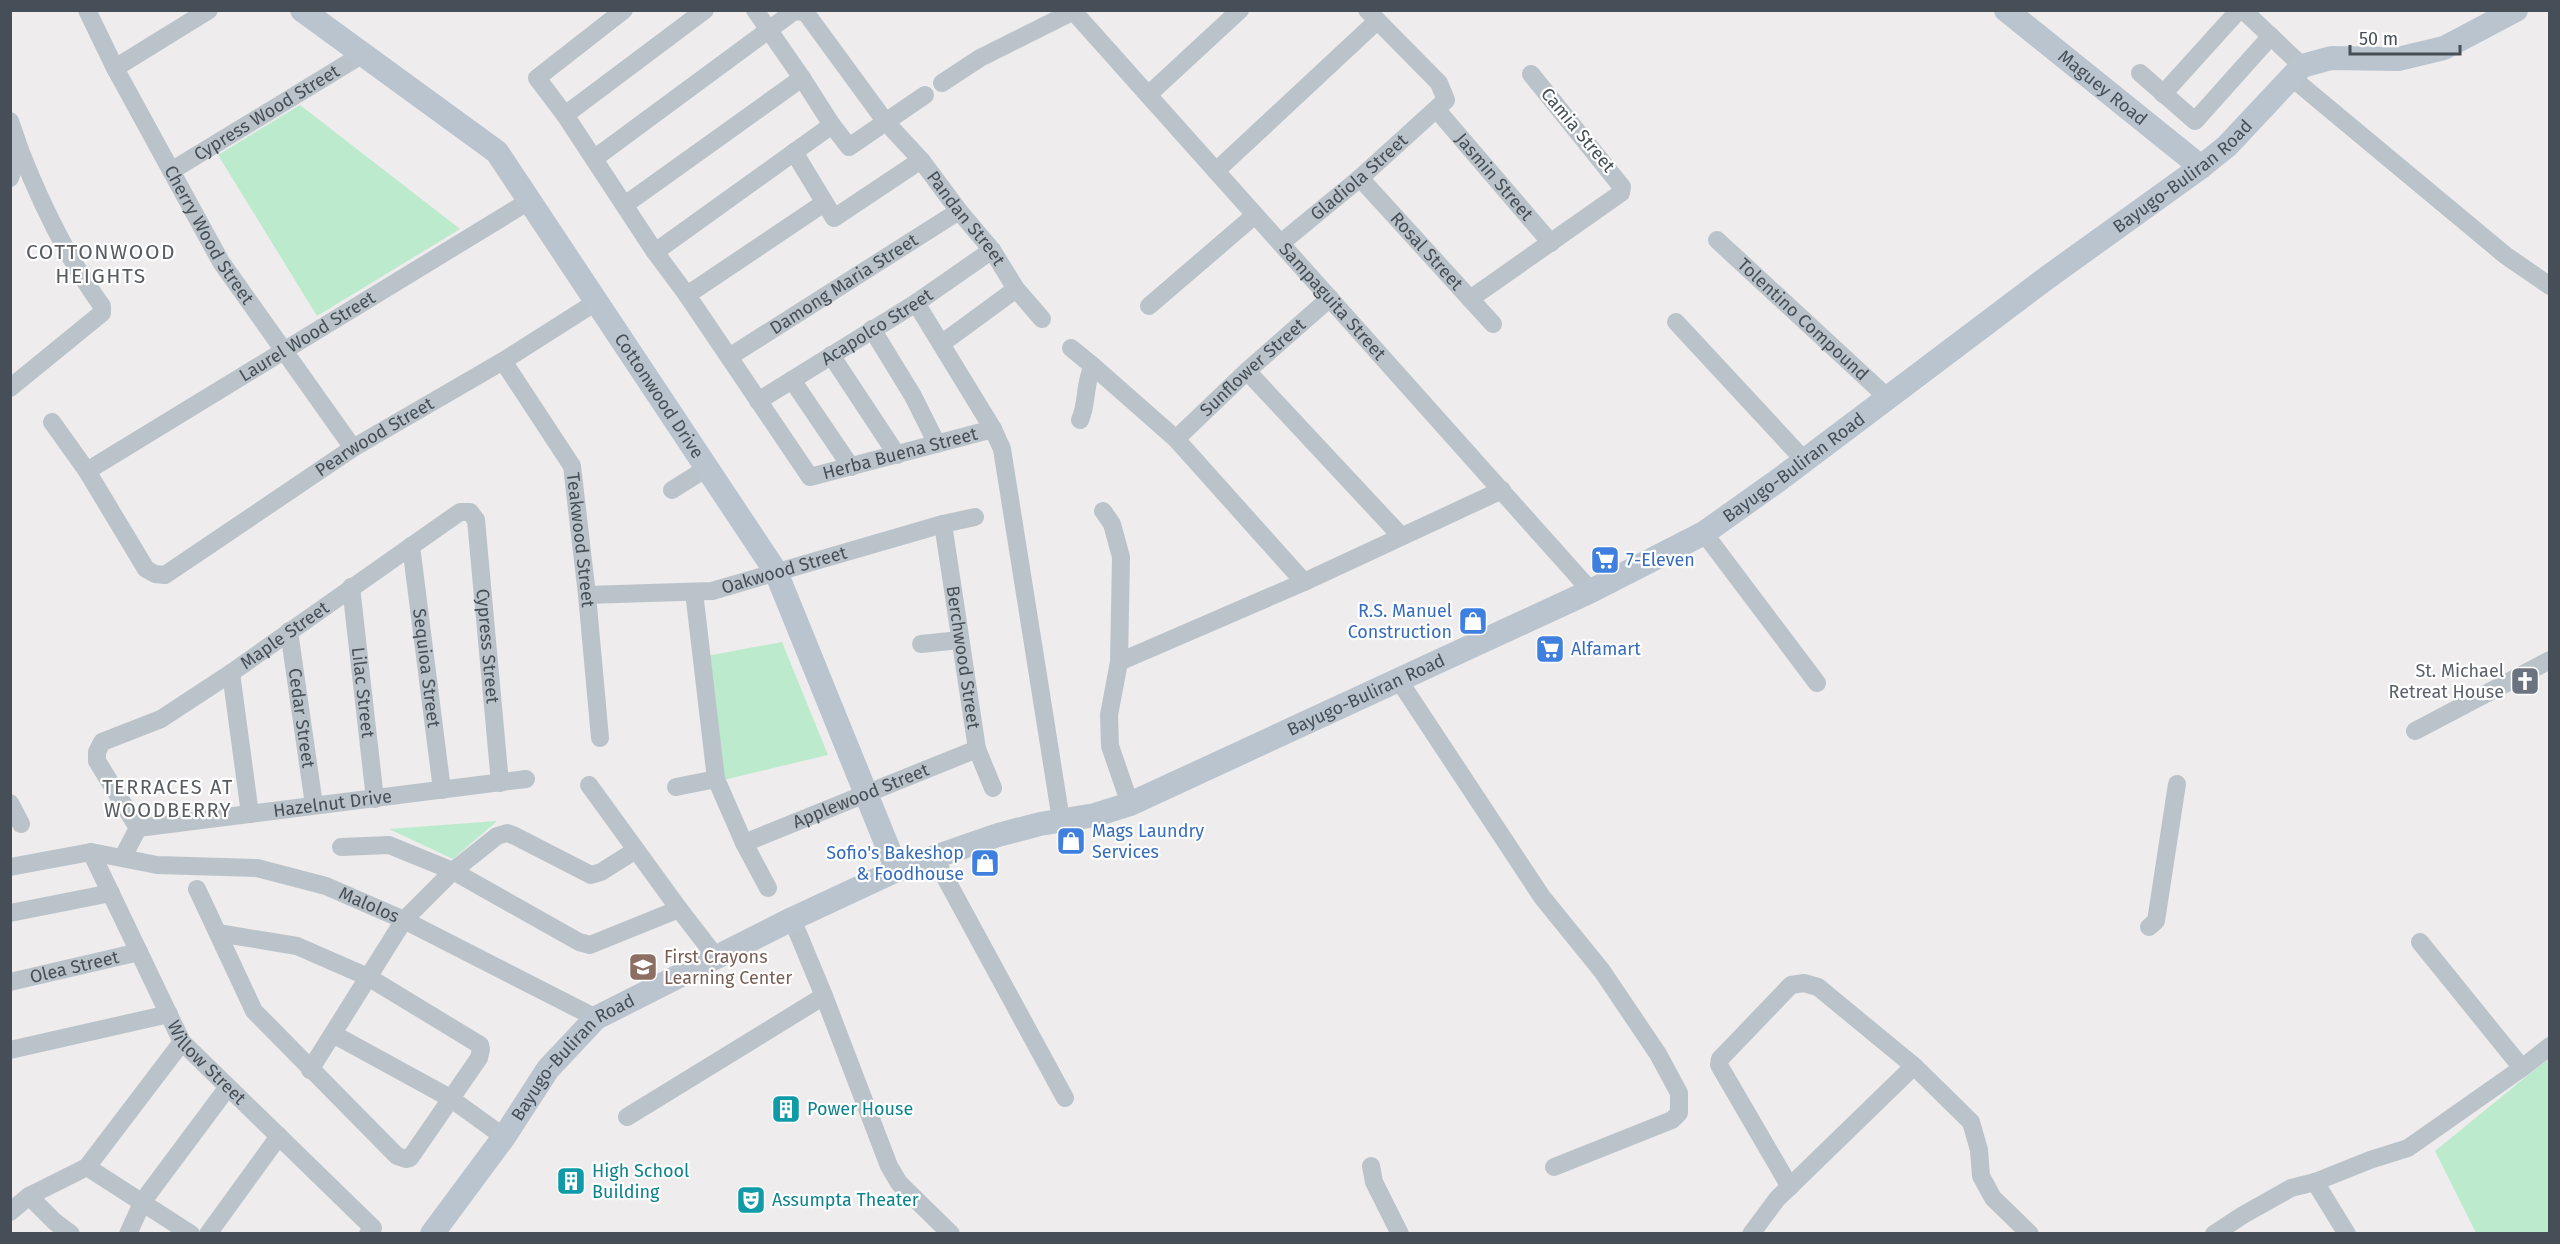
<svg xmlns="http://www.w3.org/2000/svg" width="2560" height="1244" font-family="'Fira Sans',sans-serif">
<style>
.green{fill:#bceacd}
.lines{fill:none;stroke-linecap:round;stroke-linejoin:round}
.street{stroke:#bbc3ca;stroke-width:18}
.secondary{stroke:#bac4cf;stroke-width:24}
.labels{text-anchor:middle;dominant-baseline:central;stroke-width:4.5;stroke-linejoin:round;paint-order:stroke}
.street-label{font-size:18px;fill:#464f57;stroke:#fff}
.shop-label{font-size:18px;fill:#366cbe;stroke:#fff;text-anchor:start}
.worship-label{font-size:18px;fill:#5b616d;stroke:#fff;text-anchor:end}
.education-label{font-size:18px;fill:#785e54;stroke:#fff;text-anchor:start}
.culture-label{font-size:18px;fill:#0d838f;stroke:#fff;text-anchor:start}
.neighbourhood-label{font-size:20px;letter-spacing:1.5px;fill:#595c60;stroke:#fff}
.quarter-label{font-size:21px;letter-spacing:1.5px;fill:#595c60;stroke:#fff}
</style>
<rect width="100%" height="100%" fill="#eeecec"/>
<g class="green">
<path d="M 300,105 L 460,229 L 317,316 L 218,155 Z"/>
<path d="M 782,642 L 828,755 L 723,780 L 707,656 Z"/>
<path d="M 497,821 L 453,859 L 389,829 Z"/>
<path d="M 2549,1058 L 2549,1233 L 2476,1233 L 2435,1151 Z"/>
</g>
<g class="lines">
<g class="street">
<path id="s1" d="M 87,10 L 115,68 L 221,262 L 353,448"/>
<path id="s2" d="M 624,10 L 537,78 L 565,115 L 655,252 L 687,295 L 810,477 L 993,429"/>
<path d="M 755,10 L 802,78 L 832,125 L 849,147 L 925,95"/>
<path d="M 2243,10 L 2302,66"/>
<path id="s3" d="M 1074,12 L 1591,591"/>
<path d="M 115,68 L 209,10"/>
<path d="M 2140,73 L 2195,121 L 2271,36"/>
<path d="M 2291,77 L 2505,255 L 2550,286"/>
<path d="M 942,83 L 980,58 L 1076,10"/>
<path d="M 2163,94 L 2239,10"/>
<path d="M 1148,95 L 1240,10"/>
<path id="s4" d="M 1437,110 L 1551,243"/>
<path d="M 565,115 L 705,10"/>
<path d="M 10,121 L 20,150 L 10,178"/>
<path d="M 794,152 L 834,218 L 921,160"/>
<path id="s5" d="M 595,158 L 793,12 L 799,11 L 806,13 L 885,121 L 921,160 L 959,211 L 992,250 L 1016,289 L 1042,319"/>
<path id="s6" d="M 171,171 L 363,54"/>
<path d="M 1216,171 L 1377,21"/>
<path id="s7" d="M 1360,178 L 1493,324"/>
<path d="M 626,204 L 802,78"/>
<path id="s8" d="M 1717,240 L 1888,398"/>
<path id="s9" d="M 1281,243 L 1360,178 L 1446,100 L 1439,83 L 1367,10"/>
<path d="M 655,252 L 832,125"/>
<path d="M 687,295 L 824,203"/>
<path d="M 1470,299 L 1621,193 L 1622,187 L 1531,74"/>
<path d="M 916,303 L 993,429 L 1002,449 L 1061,820"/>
<path d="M 1149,306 L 1255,215"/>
<path d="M 1676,322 L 1805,461"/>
<path d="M 872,329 L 913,396 L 937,444"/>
<path d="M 941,344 L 1016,289"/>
<path d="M 1071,348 L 1093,366"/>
<path d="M 831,355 L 897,455"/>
<path id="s10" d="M 729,357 L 959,211"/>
<path id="s11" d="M 503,361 L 572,466 L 587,595 L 600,738"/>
<path d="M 1247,371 L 1401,536"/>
<path d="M 792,380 L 851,467"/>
<path d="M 10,388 L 102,313 L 102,306 C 67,258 42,206 20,150"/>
<path id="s12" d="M 758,401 L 916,303 L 992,250"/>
<path d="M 1080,420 C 1088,402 1084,383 1093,366 L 1176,439 L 1304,582"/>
<path id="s13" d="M 52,422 L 87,471 L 146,569 L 155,574 L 165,575 L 353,448 L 503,361 L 596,302"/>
<path id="s14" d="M 1176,439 L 1247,371 L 1330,298"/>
<path id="s15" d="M 87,471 L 529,201"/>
<path d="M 672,490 L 707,468"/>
<path d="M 1103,511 L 1112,524 L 1121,557 L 1119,662 L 1109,715 L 1110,746 L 1130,804"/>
<path id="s16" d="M 943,524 L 977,749 L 993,788"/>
<path d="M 1704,533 L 1817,683"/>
<path id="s17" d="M 411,546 L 442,790"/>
<path id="s18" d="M 351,587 L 375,799"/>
<path d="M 694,592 L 716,779 L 744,843 L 768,888"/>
<path id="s19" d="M 587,595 L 712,591 L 943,524 L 975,517"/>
<path id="s20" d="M 289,631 L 314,805"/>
<path d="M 921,644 L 960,640"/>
<path d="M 1119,662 L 1304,582 L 1502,490"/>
<path d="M 231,673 L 250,814"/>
<path d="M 1398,679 L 1542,897 L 1602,971 L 1658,1054 L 1679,1093 L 1679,1113 L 1672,1120 L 1554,1167"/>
<path d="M 2415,731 L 2550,660"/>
<path d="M 589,785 L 679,909 L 716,957"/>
<path d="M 676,787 L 716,779"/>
<path d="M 10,803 L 21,824"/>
<path id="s21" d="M 138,828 L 526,779"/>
<path id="s22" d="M 744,843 L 977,749"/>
<path d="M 341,847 L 389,845 L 453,871 L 579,942 L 590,945 L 679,909"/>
<path id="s23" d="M 91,852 L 182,1042 L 373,1228 L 368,1234"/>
<path id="s24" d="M 123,857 L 138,828 L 97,761 L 97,752 L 102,742 L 161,719 L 231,673 L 460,512 L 470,512 L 476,520 L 500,783"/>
<path d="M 934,857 L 1065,1098"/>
<path id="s25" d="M 10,867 L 91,852 L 157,865 L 257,868 L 326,886 L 404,920 L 596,1018"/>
<path d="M 197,889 L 254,1011 L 397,1156 L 406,1159 L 410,1158 L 479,1058 L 481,1049 L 480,1045 L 368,977 L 297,946 L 218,933"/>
<path d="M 10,913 L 111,893"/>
<path d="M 792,919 L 824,996 L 889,1166 L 899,1183 L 951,1234"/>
<path d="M 2149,927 L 2156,921 L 2177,784"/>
<path id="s26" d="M 10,982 L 139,952"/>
<path d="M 333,1034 L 450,1098 L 504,1137"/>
<path d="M 10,1050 L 169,1014"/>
<path d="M 2522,1068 L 2550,1046"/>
<path d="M 310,1070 L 404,920 L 453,871 L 497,836 L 507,833 L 515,836 L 591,875 L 601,872 L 636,850"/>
<path d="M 627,1117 L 824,996"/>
<path d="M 1371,1166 L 1374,1182 L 1400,1234"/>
<path d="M 87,1167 L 191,1234"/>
<path d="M 2315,1182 L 2347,1234"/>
<path d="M 1790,1187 L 1719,1065 L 1720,1059 L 1791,985 L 1804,983 L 1818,987 L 1914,1066 L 1971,1122 L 1979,1150 L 1981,1176 L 1993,1198 L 2030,1234"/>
<path d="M 29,1196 L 55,1222 L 71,1234"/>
<path d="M 10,1212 L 29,1196 L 87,1167 L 182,1042"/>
<path d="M 128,1234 L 143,1201 L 228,1087"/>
<path d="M 208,1234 L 279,1136"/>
<path d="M 1751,1234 L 1777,1199 L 1914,1066"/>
<path d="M 2214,1234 L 2243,1215 L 2291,1188 L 2315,1182 L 2370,1160 L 2408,1148 L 2522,1068 L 2420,942"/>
</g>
<g class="secondary">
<path id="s27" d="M 302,10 L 497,152 L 776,572 L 897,870"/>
<path id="s28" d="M 2006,10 L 2201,167"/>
<path id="s29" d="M 432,1234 L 504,1137 L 548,1069 L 596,1018 L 792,919 L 897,870 L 998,835 L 1040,824 L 1095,815 L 1130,804 L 1591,591 L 1704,533 L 1780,479 L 2048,277 L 2201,167 L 2227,146 L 2302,66 L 2331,58 L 2398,59 L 2444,48 L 2516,10"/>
</g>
</g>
<defs>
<g id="supermarket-square" transform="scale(1.5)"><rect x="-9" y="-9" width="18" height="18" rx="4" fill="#3f7fe0" stroke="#fff"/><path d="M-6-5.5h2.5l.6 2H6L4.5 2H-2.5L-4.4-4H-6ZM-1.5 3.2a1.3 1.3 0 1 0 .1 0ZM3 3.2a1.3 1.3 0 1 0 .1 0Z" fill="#fff"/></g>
<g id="shop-square" transform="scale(1.5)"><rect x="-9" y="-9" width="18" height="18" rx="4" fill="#3f7fe0" stroke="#fff"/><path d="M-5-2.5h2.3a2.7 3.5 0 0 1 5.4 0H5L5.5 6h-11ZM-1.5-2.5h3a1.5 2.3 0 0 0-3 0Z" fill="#fff"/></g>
<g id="church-square" transform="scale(1.5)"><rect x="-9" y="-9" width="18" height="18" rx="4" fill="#6b7280" stroke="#fff"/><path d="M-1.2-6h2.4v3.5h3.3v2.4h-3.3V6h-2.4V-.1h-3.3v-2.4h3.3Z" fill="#fff"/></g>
<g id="school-square" transform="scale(1.5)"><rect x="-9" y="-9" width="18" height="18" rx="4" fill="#8d6e63" stroke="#fff"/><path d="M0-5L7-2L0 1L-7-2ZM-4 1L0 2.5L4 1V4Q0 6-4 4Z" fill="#fff"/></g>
<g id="building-square" transform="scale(1.5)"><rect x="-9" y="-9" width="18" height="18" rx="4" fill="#0f9aa8" stroke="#fff"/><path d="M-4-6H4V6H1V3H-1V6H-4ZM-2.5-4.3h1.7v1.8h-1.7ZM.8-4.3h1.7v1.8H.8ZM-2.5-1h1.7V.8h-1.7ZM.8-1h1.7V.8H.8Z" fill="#fff"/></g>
<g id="theatre-square" transform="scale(1.5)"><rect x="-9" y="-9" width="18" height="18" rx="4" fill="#0f9aa8" stroke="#fff"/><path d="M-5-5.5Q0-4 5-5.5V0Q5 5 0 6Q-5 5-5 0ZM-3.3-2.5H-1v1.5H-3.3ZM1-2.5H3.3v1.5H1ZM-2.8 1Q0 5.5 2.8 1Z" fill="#fff"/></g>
</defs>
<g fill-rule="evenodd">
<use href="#supermarket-square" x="1605" y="560"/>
<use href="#shop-square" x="1473" y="621"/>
<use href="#supermarket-square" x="1550" y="649"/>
<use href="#church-square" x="2525" y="681"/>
<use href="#shop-square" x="1071" y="841"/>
<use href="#shop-square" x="985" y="863"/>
<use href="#school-square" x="643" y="967"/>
<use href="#building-square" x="786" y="1109"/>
<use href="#building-square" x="571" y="1181"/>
<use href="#theatre-square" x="751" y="1200"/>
</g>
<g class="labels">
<g class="street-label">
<text stroke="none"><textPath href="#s28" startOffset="124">Maguey Road</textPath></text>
<text stroke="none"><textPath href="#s6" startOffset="112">Cypress Wood Street</textPath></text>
<text transform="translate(1578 130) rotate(50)">Camia Street</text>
<text stroke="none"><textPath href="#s29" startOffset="2082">Bayugo-Buliran Road</textPath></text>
<text stroke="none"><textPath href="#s9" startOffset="102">Gladiola Street</textPath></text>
<text stroke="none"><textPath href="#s4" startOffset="88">Jasmin Street</textPath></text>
<text stroke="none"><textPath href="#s5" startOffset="520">Pandan Street</textPath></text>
<text stroke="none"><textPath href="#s1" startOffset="256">Cherry Wood Street</textPath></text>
<text stroke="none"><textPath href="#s7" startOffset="99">Rosal Street</textPath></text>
<text stroke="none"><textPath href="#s10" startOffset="136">Damong Maria Street</textPath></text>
<text stroke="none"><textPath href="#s3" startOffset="388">Sampaguita Street</textPath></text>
<text stroke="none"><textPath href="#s8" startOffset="117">Tolentino Compound</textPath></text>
<text stroke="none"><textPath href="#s12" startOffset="140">Acapolco Street</textPath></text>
<text stroke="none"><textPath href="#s15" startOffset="258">Laurel Wood Street</textPath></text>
<text stroke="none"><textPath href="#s14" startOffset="105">Sunflower Street</textPath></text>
<text stroke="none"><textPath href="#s27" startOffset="534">Cottonwood Drive</textPath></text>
<text stroke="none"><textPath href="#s13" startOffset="446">Pearwood Street</textPath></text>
<text stroke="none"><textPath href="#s2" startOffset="687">Herba Buena Street</textPath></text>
<text stroke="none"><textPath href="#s29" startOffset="1596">Bayugo-Buliran Road</textPath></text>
<text stroke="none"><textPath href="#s11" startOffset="200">Teakwood Street</textPath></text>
<text stroke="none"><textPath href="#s19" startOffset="200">Oakwood Street</textPath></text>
<text stroke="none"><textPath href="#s24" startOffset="344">Maple Street</textPath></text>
<text stroke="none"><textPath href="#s24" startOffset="705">Cypress Street</textPath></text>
<text stroke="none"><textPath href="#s16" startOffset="135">Berchwood Street</textPath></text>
<text stroke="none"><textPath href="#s17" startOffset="123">Sequioa Street</textPath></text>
<text stroke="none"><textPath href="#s18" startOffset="106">Lilac Street</textPath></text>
<text stroke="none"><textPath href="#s29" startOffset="1110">Bayugo-Buliran Road</textPath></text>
<text stroke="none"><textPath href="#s20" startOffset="88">Cedar Street</textPath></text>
<text stroke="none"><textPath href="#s22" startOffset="126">Applewood Street</textPath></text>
<text stroke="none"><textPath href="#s21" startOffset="196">Hazelnut Drive</textPath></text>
<text stroke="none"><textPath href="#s25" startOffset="368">Malolos</textPath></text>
<text stroke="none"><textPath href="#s26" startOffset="66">Olea Street</textPath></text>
<text stroke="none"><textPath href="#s23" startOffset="242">Willow Street</textPath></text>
<text stroke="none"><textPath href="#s29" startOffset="228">Bayugo-Buliran Road</textPath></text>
</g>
<g class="shop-label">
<text x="1626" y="560">7-Eleven</text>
<text x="1452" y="611" text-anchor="end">R.S. Manuel<tspan x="1452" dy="21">Construction</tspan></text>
<text x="1571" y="649">Alfamart</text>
<text x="1092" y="831">Mags Laundry<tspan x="1092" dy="21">Services</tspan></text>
<text x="964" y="853" text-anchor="end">Sofio's Bakeshop<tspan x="964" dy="21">&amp; Foodhouse</tspan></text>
</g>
<g class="worship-label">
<text x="2504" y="671">St. Michael<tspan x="2504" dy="21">Retreat House</tspan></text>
</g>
<g class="education-label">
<text x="664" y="957">First Crayons<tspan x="664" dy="21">Learning Center</tspan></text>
</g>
<g class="culture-label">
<text x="807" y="1109">Power House</text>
<text x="592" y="1171">High School<tspan x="592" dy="21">Building</tspan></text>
<text x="772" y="1200">Assumpta Theater</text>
</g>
<g class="neighbourhood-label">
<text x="168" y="787">TERRACES AT<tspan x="168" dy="23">WOODBERRY</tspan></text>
</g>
<g class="quarter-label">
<text x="101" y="252">COTTONWOOD<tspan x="101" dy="24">HEIGHTS</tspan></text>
</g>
</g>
<rect width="2560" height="1244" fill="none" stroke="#464f57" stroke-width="24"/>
<path d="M2350 45v9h110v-9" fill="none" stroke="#464f57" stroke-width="3"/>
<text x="2359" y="45" font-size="18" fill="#464f57" stroke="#ffffff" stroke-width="4.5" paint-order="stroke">50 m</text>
</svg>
